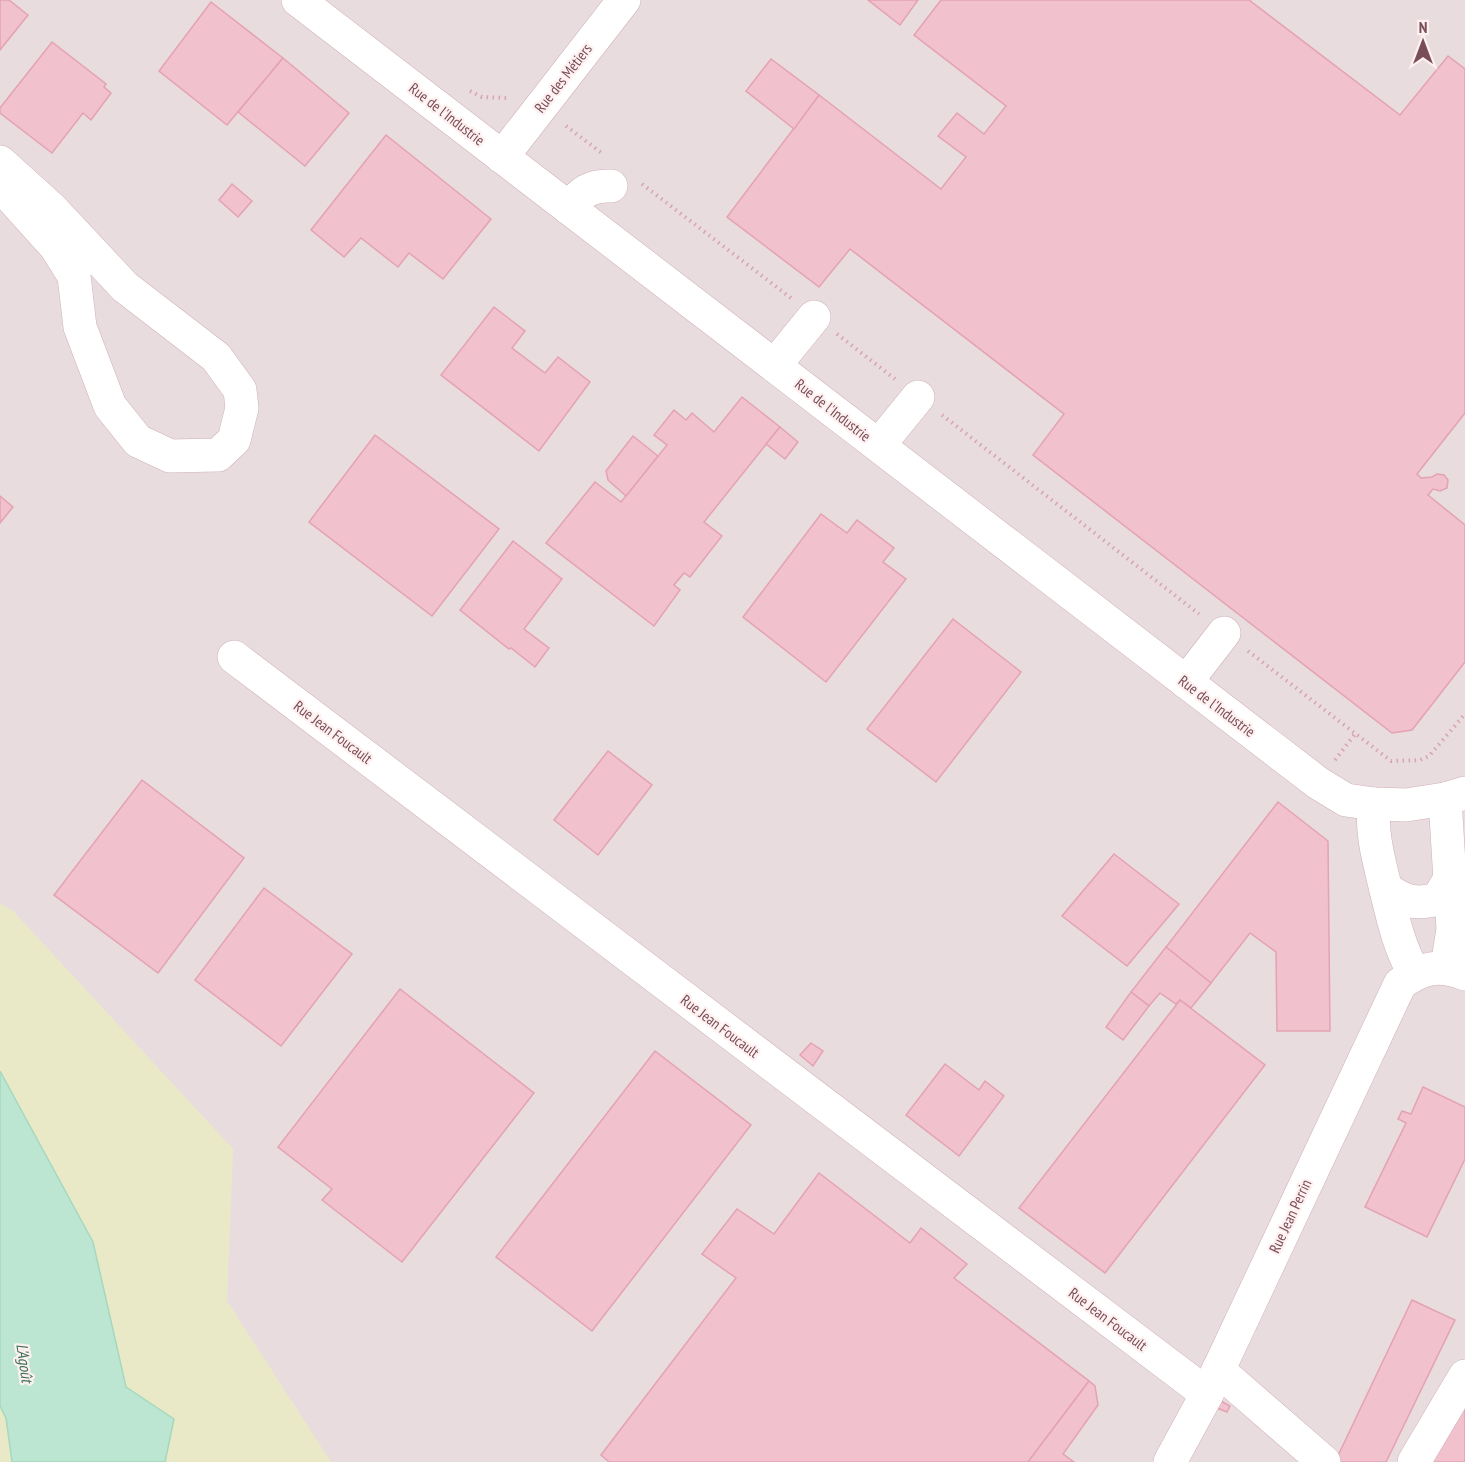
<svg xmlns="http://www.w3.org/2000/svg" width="1465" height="1462" font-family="'PT Sans Narrow',sans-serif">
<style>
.industrial{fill:#e8dcde}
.green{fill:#eae9c7}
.water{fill:#bde6d2;stroke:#a4d8bf;stroke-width:1.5}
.building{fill:#f1c1cd;stroke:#e4a2b3;stroke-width:1.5}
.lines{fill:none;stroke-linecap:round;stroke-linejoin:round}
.minor-casing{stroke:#d1b1b7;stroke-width:34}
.path{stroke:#d7a4b0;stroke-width:4;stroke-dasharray:1.5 4.5;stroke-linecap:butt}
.minor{stroke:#fff;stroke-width:33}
.labels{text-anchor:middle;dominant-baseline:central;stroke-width:4.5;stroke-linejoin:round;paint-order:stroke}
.street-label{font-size:15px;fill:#774d58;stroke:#fff0f0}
.water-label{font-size:16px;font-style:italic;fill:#3d745a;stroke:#fff0f0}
</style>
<rect width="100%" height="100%" fill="#fce9ea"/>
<path class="industrial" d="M 0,0 L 1465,0 L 1465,1462 L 309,1462 L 0,964 Z"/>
<g class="green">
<path d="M 0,903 L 13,911 L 233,1149 L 227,1301 L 331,1462 L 165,1462 L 174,1419 L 126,1387 L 93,1242 L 0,1071 Z"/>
<path d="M 0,1406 L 6,1418 L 12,1462 L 0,1462 Z"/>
</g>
<path class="water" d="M 0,1071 L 93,1242 L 126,1387 L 174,1419 L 165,1462 L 12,1462 L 6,1418 L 0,1406 Z"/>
<g class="building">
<path d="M 0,0 L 9,0 L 28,15 L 0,50 Z"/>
<path d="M 868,0 L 918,0 L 900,25 Z"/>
<path d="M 941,0 L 1249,0 L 1400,115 L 1448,56 L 1465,69 L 1465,413 L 1417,474 L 1421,478 L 1432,477 L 1437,474 L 1444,475 L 1448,480 L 1447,488 L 1440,491 L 1433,489 L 1428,495 L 1465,525 L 1465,662 L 1412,730 L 1392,733 L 1033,455 L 1064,414 L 850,249 L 819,287 L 727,217 L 819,95 L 941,189 L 966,157 L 938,136 L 957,113 L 984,134 L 1006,106 L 914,35 Z"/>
<path d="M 211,2 L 283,58 L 227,125 L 159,71 Z"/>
<path d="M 52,42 L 106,84 L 104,87 L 111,93 L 91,120 L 83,113 L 52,153 L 0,113 L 0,108 Z"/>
<path d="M 283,58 L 349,113 L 305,166 L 238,112 Z"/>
<path d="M 771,59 L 819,95 L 794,129 L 746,91 Z"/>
<path d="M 386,135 L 491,219 L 443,279 L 409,253 L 398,267 L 361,238 L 344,257 L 311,230 Z"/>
<path d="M 232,184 L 252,201 L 238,217 L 219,200 Z"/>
<path d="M 494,307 L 525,331 L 512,348 L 545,373 L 558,357 L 590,382 L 539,451 L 441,375 Z"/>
<path d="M 742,397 L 780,427 L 704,522 L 722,536 L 690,577 L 684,573 L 674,585 L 680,590 L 654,626 L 546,543 L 595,482 L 621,502 L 667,445 L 654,435 L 674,410 L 686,420 L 692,413 L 714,432 Z"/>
<path d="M 780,427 L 798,442 L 785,459 L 766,444 Z"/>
<path d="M 375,435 L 499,529 L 432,616 L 309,522 Z"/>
<path d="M 633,436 L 658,456 L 626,496 L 608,480 L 606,471 Z"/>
<path d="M 0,496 L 13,507 L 0,523 Z"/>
<path d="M 821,514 L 847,533 L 857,520 L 894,548 L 883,562 L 906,579 L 826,682 L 743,617 Z"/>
<path d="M 513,541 L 562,579 L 524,629 L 549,648 L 535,667 L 511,648 L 509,649 L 460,610 Z"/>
<path d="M 953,619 L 1021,672 L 936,782 L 867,729 Z"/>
<path d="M 608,751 L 652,785 L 598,855 L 554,820 Z"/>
<path d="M 142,780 L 244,858 L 158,973 L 54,895 Z"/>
<path d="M 1278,802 L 1328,841 L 1330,1031 L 1277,1031 L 1276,952 L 1250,933 L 1211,983 L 1166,947 Z"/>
<path d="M 1114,854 L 1179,904 L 1127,966 L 1062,916 Z"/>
<path d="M 264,888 L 352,954 L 281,1046 L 195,980 Z"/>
<path d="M 1166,947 L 1211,983 L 1191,1008 L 1180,1000 L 1176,1004 L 1160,993 L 1149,1006 L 1131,992 Z"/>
<path d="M 400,989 L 534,1093 L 402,1262 L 322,1200 L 332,1189 L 278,1147 Z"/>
<path d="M 1131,992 L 1149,1006 L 1123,1040 L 1106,1027 Z"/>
<path d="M 1180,1000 L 1265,1065 L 1105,1273 L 1019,1208 Z"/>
<path d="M 811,1043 L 823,1051 L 813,1066 L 800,1055 Z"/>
<path d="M 655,1051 L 751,1125 L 592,1331 L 496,1257 Z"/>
<path d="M 945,1064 L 979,1090 L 985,1081 L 1004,1096 L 959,1156 L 906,1115 Z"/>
<path d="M 1423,1087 L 1465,1107 L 1465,1159 L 1427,1237 L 1365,1207 L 1406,1123 L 1398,1119 L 1402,1111 L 1411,1114 Z"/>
<path d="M 819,1173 L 910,1243 L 921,1228 L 967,1264 L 954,1278 L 1089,1381 L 1028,1462 L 609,1462 L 601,1455 L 736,1278 L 702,1254 L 737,1209 L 774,1234 Z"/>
<path d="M 1412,1300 L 1455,1320 L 1386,1462 L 1335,1462 Z"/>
<path d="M 1089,1381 L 1095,1386 L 1098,1405 L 1063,1454 L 1074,1462 L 1028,1462 Z"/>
<path d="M 1465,1399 L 1465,1462 L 1431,1462 Z"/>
<path d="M 1221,1401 L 1230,1406 L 1227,1412 L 1217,1408 Z"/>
</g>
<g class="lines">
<g class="minor-casing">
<g id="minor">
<path d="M 298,0 L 1318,783 L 1346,800 L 1374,804 L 1406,805 L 1445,799 L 1465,793"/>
<path d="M 502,157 L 624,0"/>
<path d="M 0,162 L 52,209 L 125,287 L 216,357 L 240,390 L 242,408 L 234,440 L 218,455 L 170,456 L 138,441 L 110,406 L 80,327 L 74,276 L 56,247 L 0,185"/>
<path d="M 569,208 C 581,192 591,185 611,186"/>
<path d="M 775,365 L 814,317"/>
<path d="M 879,445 L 918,397"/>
<path d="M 234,657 L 1207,1394"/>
<path d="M 1186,682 L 1224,633"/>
<path d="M 1445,799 L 1453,929 L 1447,967"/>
<path d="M 1374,804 C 1371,834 1379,861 1386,890 C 1393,919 1399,947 1414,973"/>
<path d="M 1386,889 C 1406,902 1414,905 1438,899 L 1449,880"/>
<path d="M 1218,1370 L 1324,1462"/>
<path d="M 1170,1462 L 1207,1394 L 1400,984 C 1422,967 1439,964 1465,974"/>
<path d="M 1414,1462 L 1465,1376"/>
</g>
</g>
<g class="path">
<path d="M 470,91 L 482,97 L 509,98"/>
<path d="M 566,126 L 603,154"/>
<path d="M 642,184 L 791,298"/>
<path d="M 837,334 L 895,379"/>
<path d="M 942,415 L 1199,614"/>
<path d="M 1248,651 L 1391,761 L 1420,760 L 1429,756 L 1465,714"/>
<path d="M 1335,760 L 1355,734"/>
</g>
<use href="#minor" class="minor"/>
</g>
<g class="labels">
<g class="street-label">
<text transform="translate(563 78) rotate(-52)">Rue des Métiers</text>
<text transform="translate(447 114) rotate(38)">Rue de l'Industrie</text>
<text transform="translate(833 410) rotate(38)">Rue de l'Industrie</text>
<text transform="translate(1217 706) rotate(37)">Rue de l'Industrie</text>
<text transform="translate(333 732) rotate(37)">Rue Jean Foucault</text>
<text transform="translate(720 1026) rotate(37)">Rue Jean Foucault</text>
<text transform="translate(1290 1216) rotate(-65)">Rue Jean Perrin</text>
<text transform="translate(1108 1319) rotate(37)">Rue Jean Foucault</text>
</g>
<g class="water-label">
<text transform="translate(25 1363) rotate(82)">L'Agoût</text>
</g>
</g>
<g transform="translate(1423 42)" stroke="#fff0f0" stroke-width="4.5" paint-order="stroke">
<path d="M0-4.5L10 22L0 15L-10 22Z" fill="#774d58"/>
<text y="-9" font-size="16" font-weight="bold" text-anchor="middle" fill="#774d58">N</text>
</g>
</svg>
